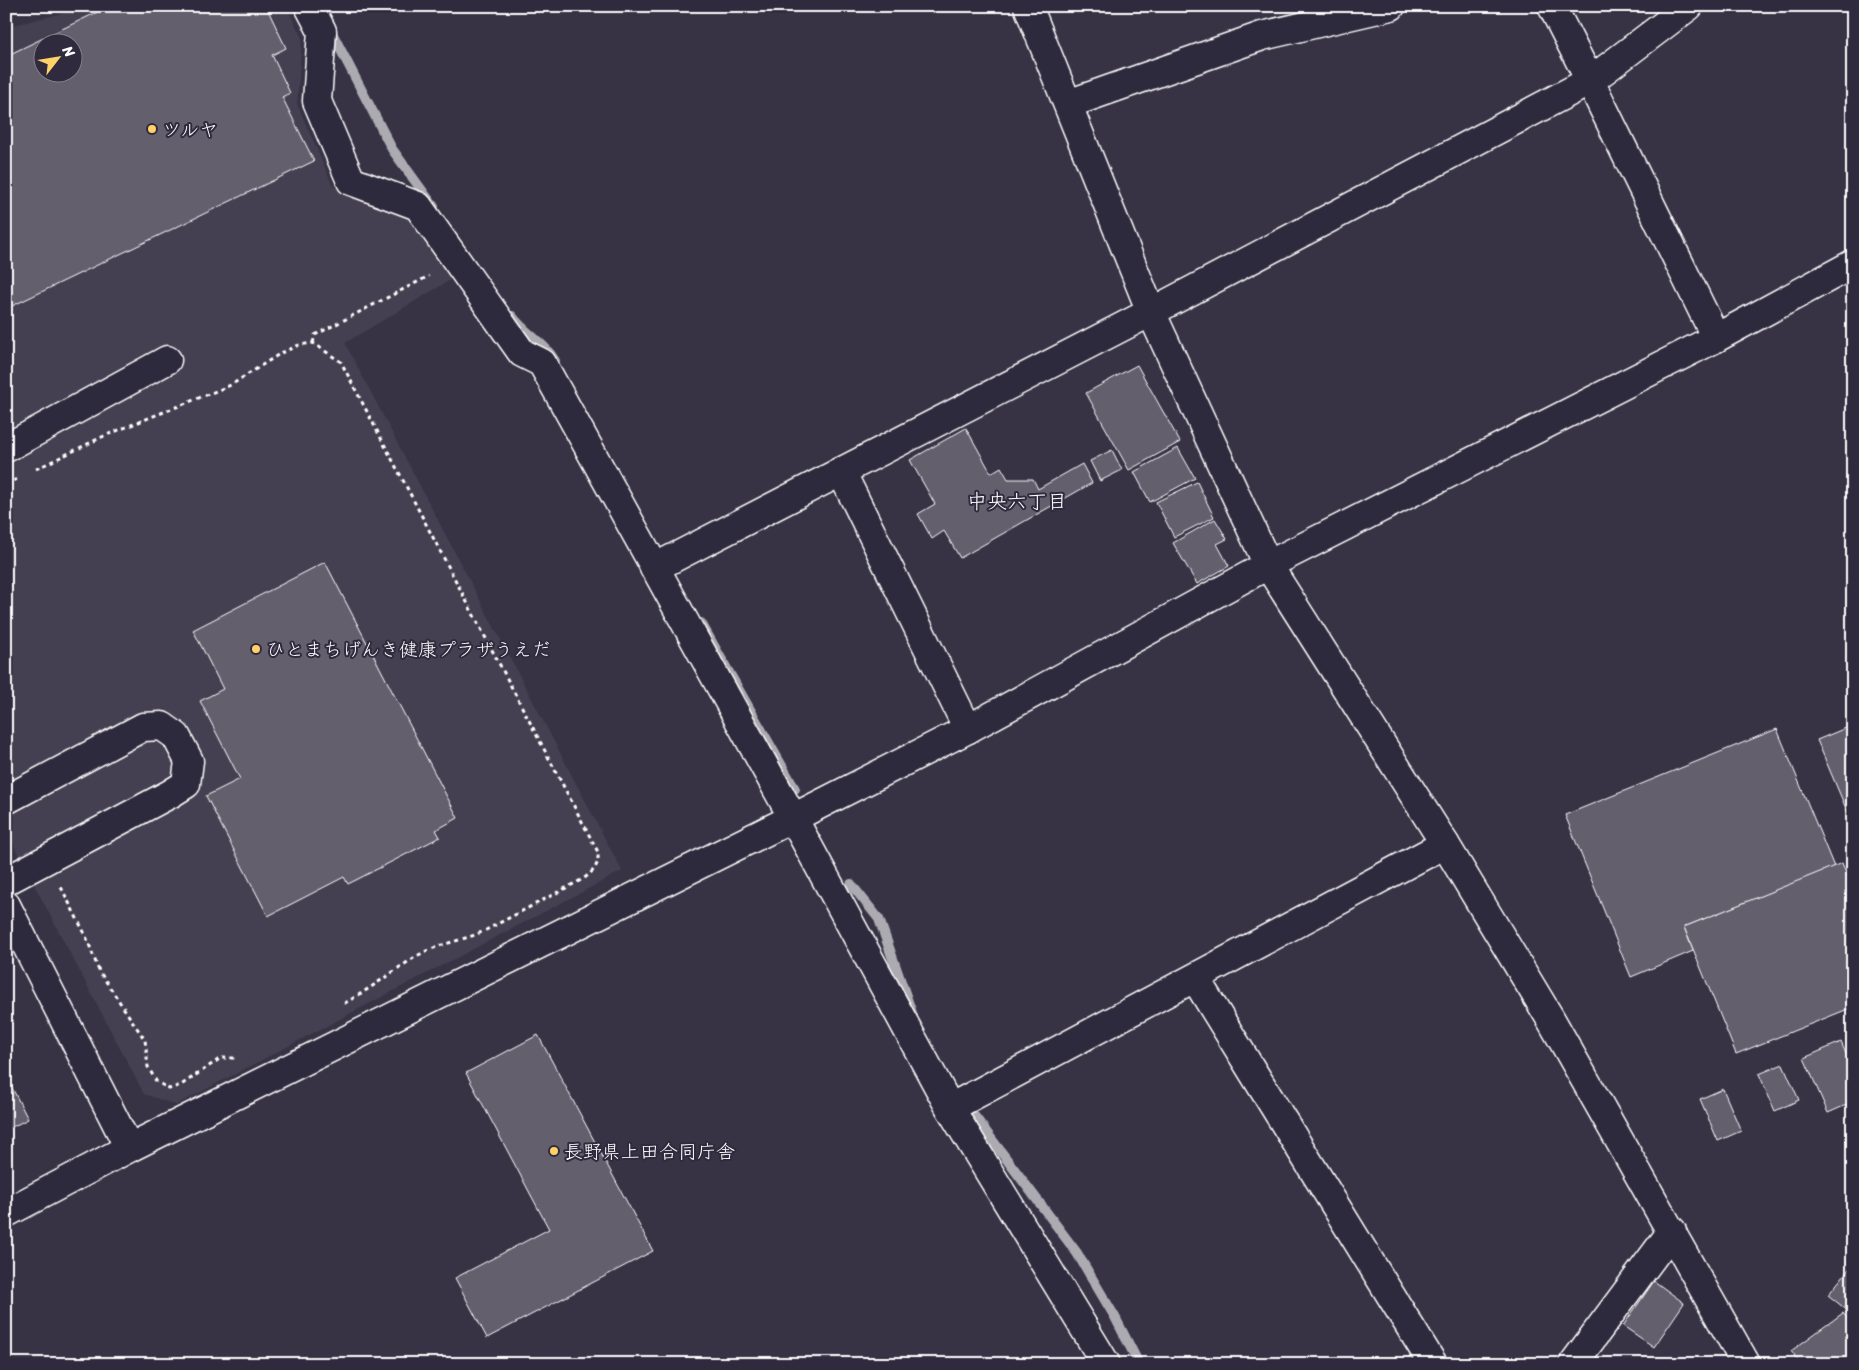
<svg xmlns="http://www.w3.org/2000/svg" width="1859" height="1370" font-family="Sriracha,'Klee One',sans-serif">
<style>
.built{fill:#444051;fill-rule:evenodd}
.lines{fill:none;stroke-linecap:round;stroke-linejoin:round}
.stream{stroke:#adabb2;stroke-width:10}
.building{fill:#635f6d;stroke:#fff;fill-rule:evenodd}
.minor-casing{stroke:#fff;stroke-width:31}
.path{stroke:#fff;stroke-width:3;stroke-dasharray:4 4;stroke-linecap:butt}
.minor{stroke:#2f2a3d;stroke-width:28}
.poi-dot{fill:#ffd166;stroke:#2f2a3d;stroke-width:2}
.labels{text-anchor:middle;dominant-baseline:central;stroke-width:4;stroke-linejoin:round;paint-order:stroke}
.poi-label{font-size:19px;fill:#fff;stroke:#2f2a3d;text-anchor:start}
.neighbourhood-label{font-size:20px;fill:#fff;stroke:#2f2a3d}
</style>
<rect width="100%" height="100%" fill="#373345"/>
<filter id="ink" filterUnits="userSpaceOnUse"><feTurbulence type="fractalNoise" baseFrequency=".02" numOctaves="2"/><feDisplacementMap in="SourceGraphic" scale="10" xChannelSelector="R" yChannelSelector="G"/><feConvolveMatrix kernelMatrix="1 2 1 2 8 2 1 2 1" color-interpolation-filters="sRGB"/></filter>
<g filter="url(#ink)">
<path class="built" d="M 92,6 L 286,6 L 302,38 L 297,104 L 333,186 L 398,206 L 452,279 L 345,343 L 622,871 L 176,1105 L 144,1094 L 6,831 L 6,27 ZM 42,42 L 72,42 L 72,72 L 42,72 Z"/>
<g class="lines">
<g class="stream">
<path d="M 329,27 L 392,149 L 434,207"/>
<path d="M 512,316 C 524,333 545,343 555,361"/>
<path d="M 701,623 L 795,789"/>
<path d="M 851,884 L 879,919 L 913,1016"/>
<path d="M 963,1101 L 1077,1253 L 1115,1317 L 1139,1364"/>
</g>
</g>
<g class="building">
<path d="M 110,6 L 266,6 L 286,48 L 272,55 L 290,93 L 282,97 L 314,161 L 12,306 L 6,295 L 6,56 ZM 42,42 L 72,42 L 72,72 L 42,72 Z"/>
<path d="M 1137,365 L 1180,442 L 1129,470 L 1086,393 Z"/>
<path d="M 966,428 L 991,473 L 1001,467 L 1008,479 L 1033,479 L 1038,489 L 1082,464 L 1092,483 L 960,558 L 944,531 L 932,539 L 918,514 L 935,504 L 910,460 Z"/>
<path d="M 1178,448 L 1195,478 L 1150,502 L 1134,472 Z"/>
<path d="M 1112,450 L 1122,470 L 1100,481 L 1090,461 Z"/>
<path d="M 1197,482 L 1214,517 L 1174,537 L 1156,502 Z"/>
<path d="M 1215,519 L 1227,539 L 1217,544 L 1229,566 L 1197,584 L 1173,543 Z"/>
<path d="M 325,562 L 458,818 L 436,830 L 440,837 L 348,884 L 344,877 L 268,916 L 206,796 L 240,779 L 200,701 L 223,689 L 193,630 Z"/>
<path d="M 1853,725 L 1853,825 L 1817,740 Z"/>
<path d="M 1777,729 L 1834,867 L 1684,927 L 1693,951 L 1631,977 L 1565,815 Z"/>
<path d="M 1842,863 L 1853,890 L 1853,1007 L 1736,1054 L 1684,927 Z"/>
<path d="M 538,1035 L 653,1251 L 487,1338 L 455,1278 L 549,1229 L 466,1073 Z"/>
<path d="M 1841,1042 L 1853,1070 L 1853,1102 L 1828,1113 L 1804,1058 Z"/>
<path d="M 1783,1064 L 1799,1100 L 1775,1111 L 1759,1074 Z"/>
<path d="M 6,1076 L 28,1119 L 6,1130 Z"/>
<path d="M 1723,1089 L 1741,1131 L 1718,1141 L 1700,1099 Z"/>
<path d="M 1853,1264 L 1853,1315 L 1828,1295 Z"/>
<path d="M 1654,1281 L 1684,1303 L 1654,1347 L 1623,1326 Z"/>
<path d="M 1843,1313 L 1853,1326 L 1853,1364 L 1800,1364 L 1791,1351 Z"/>
</g>
<g class="lines">
<g class="minor-casing">
<g id="minor">
<path d="M 309,6 L 322,31 L 317,101 L 351,181 L 418,206 L 522,353 L 542,363 L 793,818 L 950,1108 L 1106,1364"/>
<path d="M 1028,6 L 1151,312 L 1268,565 L 1445,844 L 1550,1018 L 1746,1364"/>
<path d="M 1552,6 L 1590,81 L 1716,338"/>
<path d="M 1068,104 L 1262,36 L 1391,6"/>
<path d="M 6,448 L 167,360"/>
<path d="M 841,471 L 968,729"/>
<path d="M 654,568 L 1151,312 L 1590,81 L 1689,6"/>
<path d="M 6,800 L 143,727 L 162,726 L 176,736 L 189,761 L 186,784 L 170,794 L 6,881"/>
<path d="M 6,905 L 129,1148"/>
<path d="M 1195,978 L 1433,1364"/>
<path d="M 950,1108 L 1445,844"/>
<path d="M 6,1213 L 129,1148 L 793,818 L 968,729 L 1268,565 L 1716,338 L 1853,264"/>
<path d="M 1573,1364 L 1672,1231"/>
</g>
</g>
<g class="path">
<path d="M 313,343 L 315,335 L 429,276"/>
<path d="M 36,469 L 104,436 L 231,385 L 281,353 L 299,345 L 313,343 L 341,362 L 598,852 C 599,866 594,871 583,879 L 486,930 C 464,941 438,943 417,956 C 391,972 368,991 341,1005"/>
<path d="M 6,484 L 17,479"/>
<path d="M 6,639 C 11,654 13,666 6,680"/>
<path d="M 61,887 L 86,936 L 99,971 L 145,1040 L 148,1067 L 156,1081 L 169,1089 L 181,1085 L 221,1058 L 238,1058"/>
</g>
<use href="#minor" class="minor"/>
</g>
</g>
<g class="poi-dot">
<circle cx="152" cy="129" r="5"/>
<circle cx="256" cy="649" r="5"/>
<circle cx="554" cy="1151" r="5"/>
</g>
<g class="labels">
<g class="poi-label">
<text x="162" y="129">ツルヤ</text>
<text x="266" y="649">ひとまちげんき健康プラザうえだ</text>
<text x="564" y="1151">長野県上田合同庁舎</text>
</g>
<g class="neighbourhood-label">
<text x="1017" y="501">中央六丁目</text>
</g>
</g>
<rect width="1859" height="1370" fill="none" stroke="#2f2a3d" stroke-width="25"/>
<rect x="12" y="12" width="1834" height="1345" fill="none" stroke="#fff" stroke-width="2" filter="url(#ink)"/>
<g transform="translate(58 58) rotate(59)"><circle r="24" fill="#2f2a3d" stroke="#827f8b"/>
<path d="M0-4L9 19L0 12L-9 19Z" fill="#ffd166"/>
<text y="-8" font-size="14" font-weight="bold" text-anchor="middle" fill="#ffffff">N</text>
</g>
</svg>
